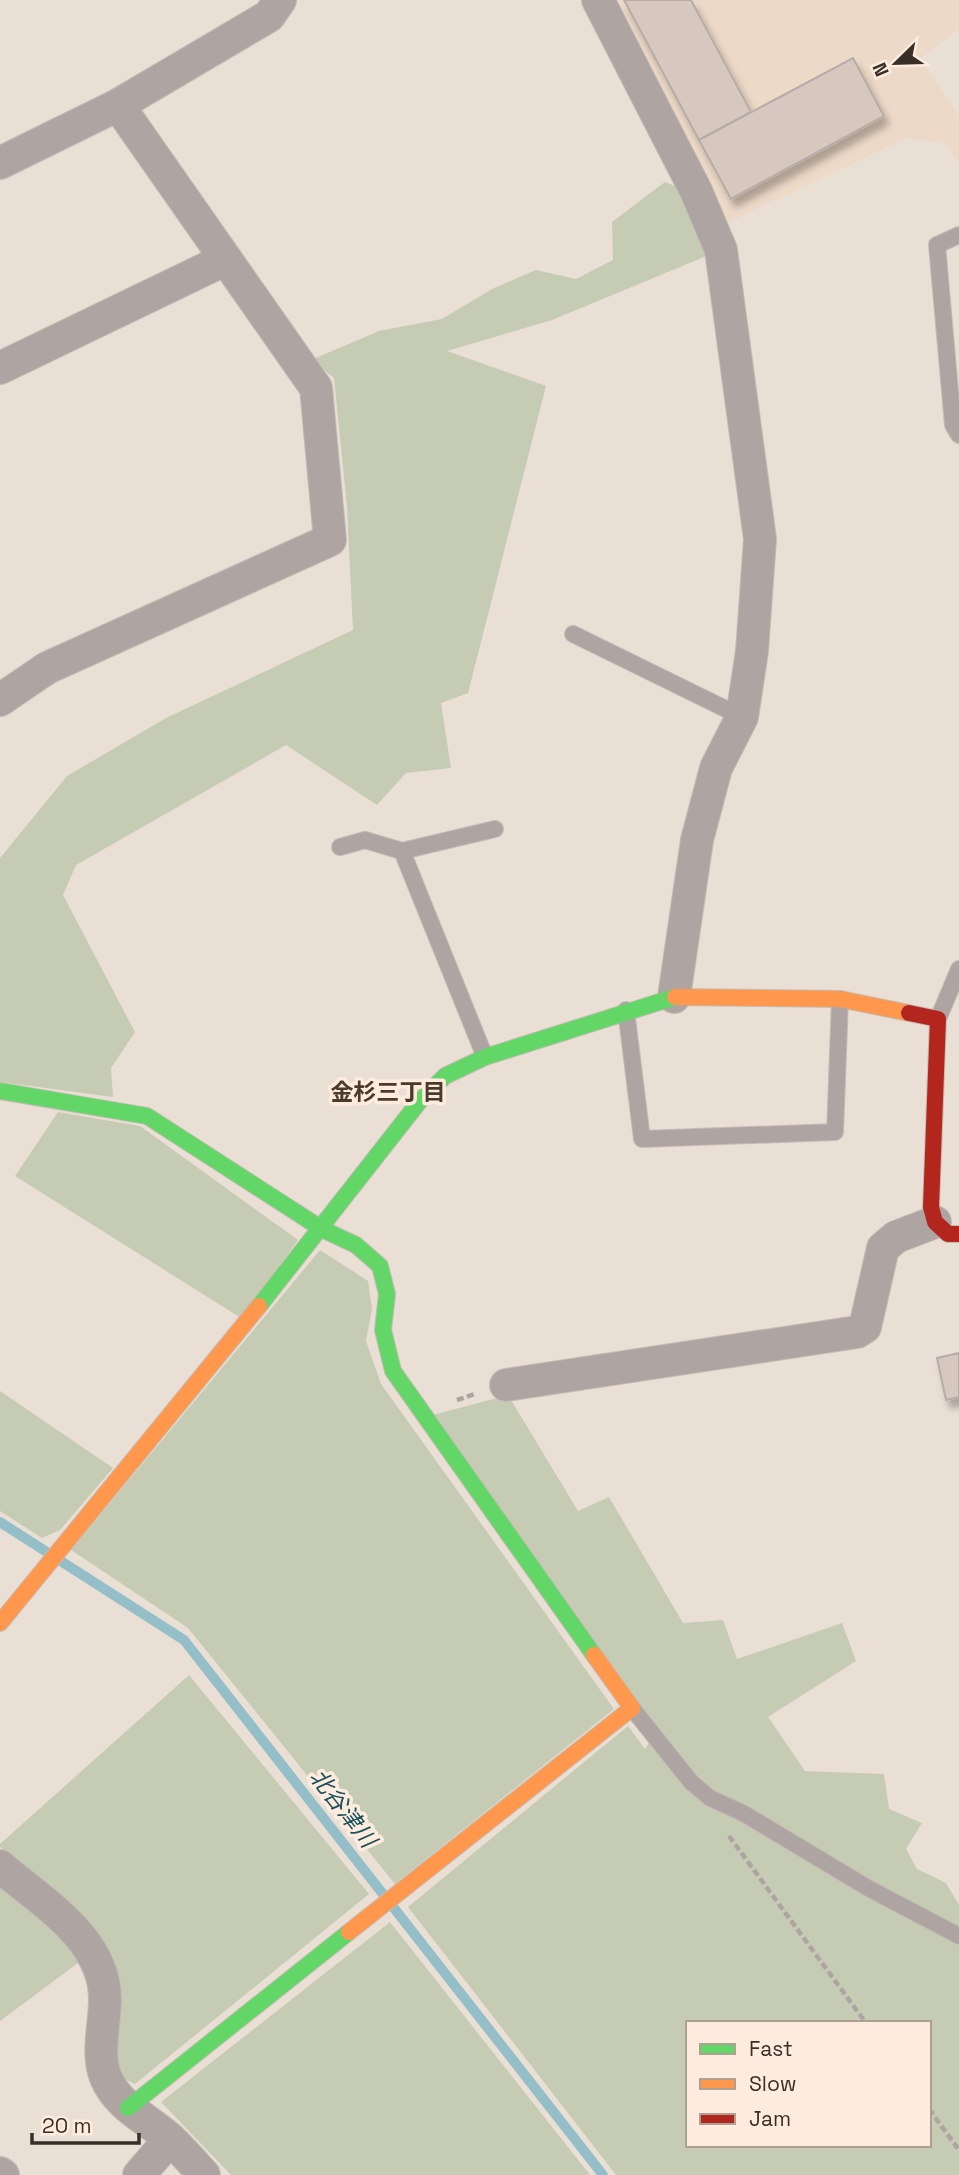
<svg xmlns="http://www.w3.org/2000/svg" width="959" height="2175" font-family="'Space Grotesk','Noto Sans JP',sans-serif">
<style>
.built{fill:#edd9c7}
.green{fill:#c6cbb4;fill-rule:evenodd}
.lines{fill:none;stroke-linecap:round;stroke-linejoin:round}
.stream{stroke:#94bfc8;stroke-width:10}
.building{fill:#d7c8bf;stroke:#b6aca6;stroke-width:2;filter:url(#shadow)}
.lane-casing{stroke:#c5bcb4;stroke-width:18}
.street-casing{stroke:#c5bcb4;stroke-width:34}
.fast-casing{stroke:#c5bcb4;stroke-width:18}
.slow-casing{stroke:#c5bcb4;stroke-width:18}
.jam-casing{stroke:#c5bcb4;stroke-width:18}
.path{stroke:#aea4a0;stroke-width:4.5;stroke-dasharray:7 3.5;stroke-linecap:butt}
.lane{stroke:#aea4a2;stroke-width:16}
.street{stroke:#aea4a2;stroke-width:32}
.fast{stroke:#63d668;stroke-width:16}
.slow{stroke:#ff974d;stroke-width:16}
.jam{stroke:#b3261e;stroke-width:16}
.labels{text-anchor:middle;dominant-baseline:central;stroke-width:7;stroke-linejoin:round;paint-order:stroke}
.neighbourhood-label{font-size:23px;font-weight:bold;fill:#4a3a2b;stroke:#fdecdd}
.water-label{font-size:23px;font-style:italic;fill:#18505e;stroke:#fdecdd}
</style>
<defs>
<filter id="shadow"><feDropShadow dx="4.5" dy="8" stdDeviation="3.5" flood-color="#0004"/></filter>
</defs>
<rect width="100%" height="100%" fill="#eadfd5"/>
<path class="built" d="M 605,0 L 959,0 L 959,29 L 920,59 L 959,115 L 959,164 L 946,144 L 906,138 L 723,225 Z"/>
<g class="green">
<path d="M 665,182 L 677,187 L 709,255 L 552,320 L 447,351 L 546,386 L 468,693 L 441,703 L 451,768 L 406,773 L 377,805 L 286,745 L 76,865 L 63,895 L 135,1032 L 111,1068 L 113,1097 L 0,1082 L 0,858 L 67,776 L 166,718 L 353,630 L 347,507 L 334,378 L 311,360 L 379,331 L 442,319 L 492,289 L 536,270 L 576,279 L 613,260 L 612,222 Z"/>
<path d="M 58,1112 L 140,1126 L 298,1240 L 241,1318 L 15,1176 Z"/>
<path d="M 320,1250 L 368,1281 L 372,1309 L 366,1341 L 381,1384 L 614,1709 L 395,1884 L 188,1628 L 71,1550 Z"/>
<path d="M 0,1391 L 113,1468 L 60,1530 L 42,1538 L 0,1511 Z"/>
<path d="M 508,1395 L 578,1511 L 609,1497 L 683,1623 L 723,1620 L 737,1659 L 842,1623 L 856,1661 L 768,1717 L 805,1771 L 884,1774 L 889,1809 L 922,1823 L 906,1849 L 917,1869 L 946,1883 L 959,1905 L 959,2175 L 616,2175 L 408,1907 L 628,1726 L 645,1749 L 657,1730 L 429,1416 ZM 688,2023 L 929,2023 L 929,2145 L 688,2145 Z"/>
<path d="M 189,1675 L 369,1894 L 135,2084 L 117,2076 L 84,1925 L 0,1847 L 0,1844 Z"/>
<path d="M 0,1881 L 68,1938 L 82,1960 L 0,2021 Z"/>
<path d="M 390,1922 L 590,2175 L 231,2175 L 161,2102 Z"/>
</g>
<g class="lines">
<path class="stream" d="M 0,1522 L 184,1640 L 603,2175"/>
</g>
<g class="building">
<path d="M 624,0 L 691,0 L 751,112 L 699,140 Z"/>
<path d="M 853,58 L 884,116 L 731,199 L 699,140 Z"/>
<path d="M 959,1353 L 959,1397 L 946,1400 L 937,1358 Z"/>
</g>
<g class="lines">
<g class="lane-casing">
<g id="lane">
<path d="M 959,235 L 937,245 L 953,425 L 959,435"/>
<path d="M 573,634 L 742,717"/>
<path d="M 340,847 L 365,840 L 402,851 L 495,829"/>
<path d="M 402,851 L 485,1057"/>
<path d="M 626,1010 L 642,1139 L 835,1132 L 840,999"/>
<path d="M 938,1019 L 959,969"/>
<path d="M 632,1708 L 691,1782 L 710,1798 L 743,1813 L 868,1888 L 959,1936"/>
</g>
</g>
<g class="street-casing">
<g id="street">
<path d="M 598,0 L 696,191 L 721,250 L 760,539 L 752,651 L 742,717 L 716,768 L 697,840 L 674,997"/>
<path d="M 0,163 L 118,105 L 269,16 L 280,0"/>
<path d="M 0,368 L 224,260"/>
<path d="M 0,700 L 47,668 L 330,540 L 316,388 L 118,105"/>
<path d="M 506,1385 L 857,1332 L 865,1327 L 883,1248 L 896,1237 L 935,1222"/>
<path d="M 0,1866 C 41,1902 105,1938 105,1999 C 105,2025 96,2054 106,2078 C 119,2108 150,2120 171,2140 C 183,2151 193,2163 204,2175"/>
<path d="M 0,2173 L 3,2175"/>
<path d="M 139,2175 L 170,2139"/>
</g>
</g>
<g class="fast-casing">
<g id="fast">
<path d="M 0,1091 L 147,1116 L 322,1229 L 356,1245 L 380,1266 L 387,1294 L 383,1330 L 393,1371 L 594,1655"/>
<path d="M 259,1306 L 419,1102 L 445,1076 L 485,1057 L 675,997"/>
<path d="M 128,2108 L 349,1932"/>
</g>
</g>
<g class="slow-casing">
<g id="slow">
<path d="M 675,997 L 840,999 L 909,1013"/>
<path d="M 0,1623 L 259,1306"/>
<path d="M 349,1932 L 632,1708 L 594,1655"/>
</g>
</g>
<g class="jam-casing">
<path id="jam" d="M 909,1013 L 938,1019 L 931,1207 L 935,1222 L 948,1234 L 959,1234"/>
</g>
<g class="path">
<path d="M 457,1400 L 475,1394"/>
<path d="M 729,1836 L 866,2023"/>
<path d="M 929,2109 L 959,2150"/>
</g>
<use href="#lane" class="lane"/>
<use href="#street" class="street"/>
<use href="#fast" class="fast"/>
<use href="#slow" class="slow"/>
<use href="#jam" class="jam"/>
</g>
<g class="labels">
<g class="neighbourhood-label">
<text x="388" y="1092">金杉三丁目</text>
</g>
<g class="water-label">
<text transform="translate(343 1808) rotate(52)">北谷津川</text>
</g>
</g>
<rect x="686" y="2021" width="245" height="126" fill="#fdecdd" stroke="#aea095" stroke-width="2"/>
<rect x="700" y="2044" width="35" height="10" fill="#63d668" stroke="#aea095" stroke-width="2"/>
<text x="749" y="2056" font-size="21" fill="#372f28">Fast</text>
<rect x="700" y="2079" width="35" height="10" fill="#ff974d" stroke="#aea095" stroke-width="2"/>
<text x="749" y="2091" font-size="21" fill="#372f28">Slow</text>
<rect x="700" y="2114" width="35" height="10" fill="#b3261e" stroke="#aea095" stroke-width="2"/>
<text x="749" y="2126" font-size="21" fill="#372f28">Jam</text>
<g transform="translate(896 63) rotate(247)" stroke="#fdecdd" stroke-width="5" paint-order="stroke">
<path d="M0-5L12 26L0 18L-12 26Z" fill="#372f28"/>
<text y="-10" font-size="19" font-weight="bold" text-anchor="middle" fill="#372f28">N</text>
</g>
<path d="M32 2133v10h107v-10" fill="none" stroke="#372f28" stroke-width="3.5"/>
<text x="42" y="2133" font-size="21" fill="#372f28" stroke="#fdecdd" stroke-width="5" paint-order="stroke">20 m</text>
</svg>
